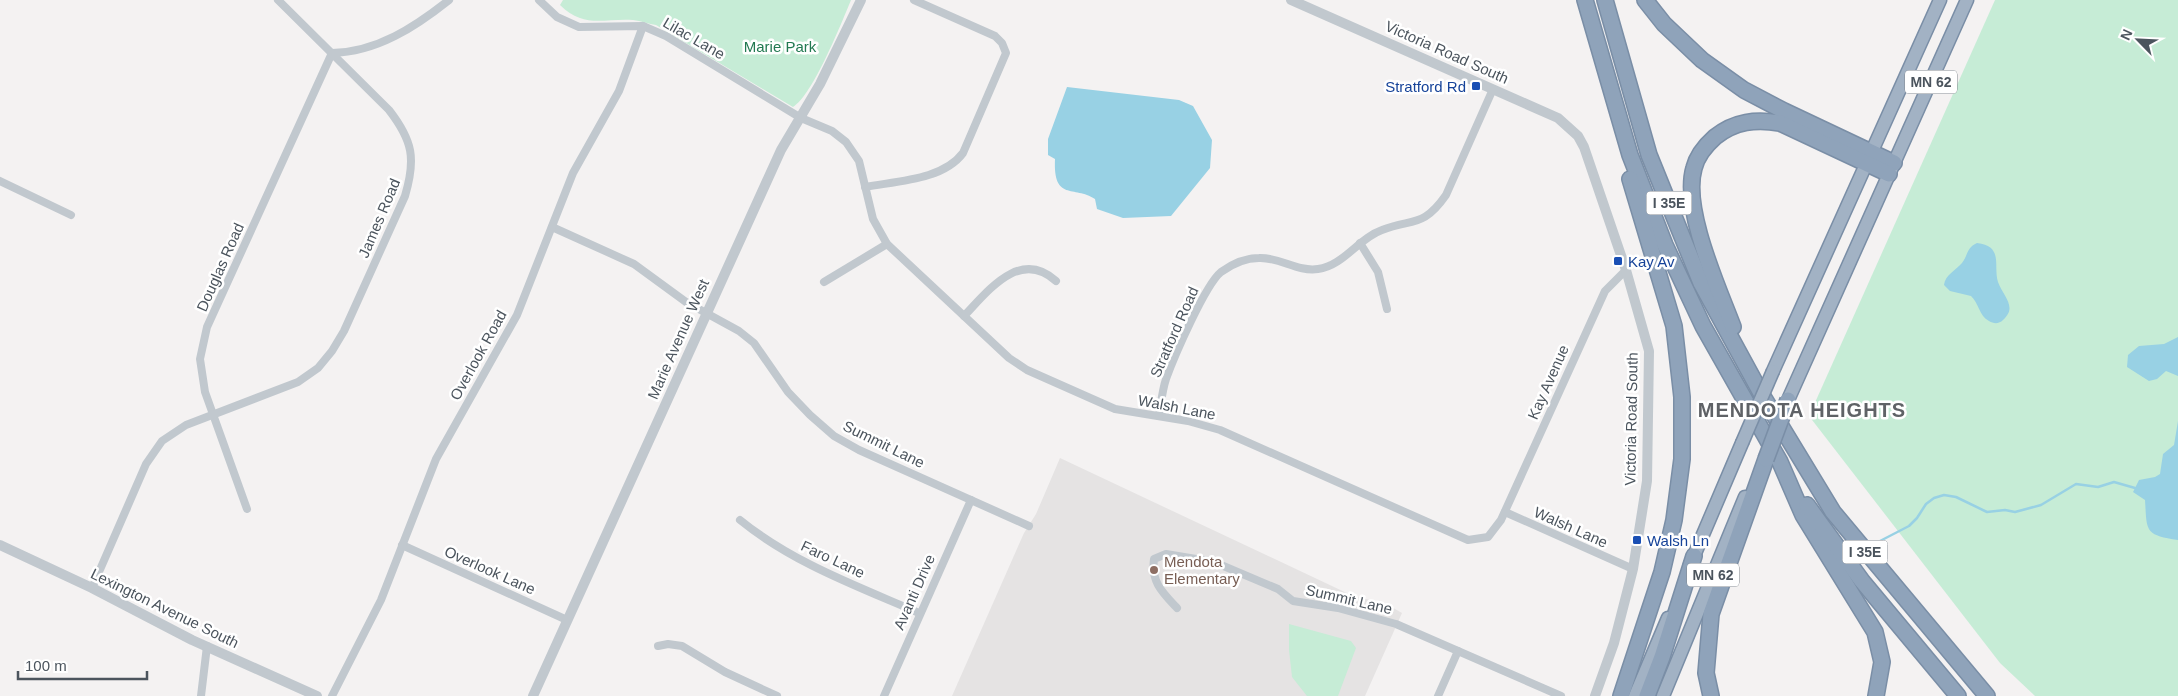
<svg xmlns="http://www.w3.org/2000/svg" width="2178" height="696" font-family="Arial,sans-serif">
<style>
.education{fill:#e5e3e3}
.green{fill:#c6ecd6}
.water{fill:#98d1e4}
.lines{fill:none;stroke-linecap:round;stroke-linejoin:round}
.stream{stroke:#98d1e4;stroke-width:2.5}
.trunk-casing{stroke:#7a8ea6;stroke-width:15}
.motorway-casing{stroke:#7a8ea6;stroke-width:18}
.minor{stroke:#c1c8ce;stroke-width:8}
.tertiary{stroke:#c1c8ce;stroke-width:10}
.trunk{stroke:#a2b2c4;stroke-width:12}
.motorway{stroke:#8fa3ba;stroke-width:15}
.trunk-bridge-casing{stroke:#7a8ea6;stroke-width:15;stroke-linecap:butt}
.motorway-bridge-casing{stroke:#7a8ea6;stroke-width:18;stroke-linecap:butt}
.trunk-bridge{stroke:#a2b2c4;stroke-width:12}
.motorway-bridge{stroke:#8fa3ba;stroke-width:15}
.transit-dot{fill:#1a4fb4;stroke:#fff;stroke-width:2}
.education-dot{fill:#8d6e63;stroke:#fff;stroke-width:2}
.labels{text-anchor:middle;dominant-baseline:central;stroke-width:5;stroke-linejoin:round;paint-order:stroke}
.shield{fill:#fff;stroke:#81878e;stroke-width:1}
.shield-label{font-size:14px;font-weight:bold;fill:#4b545d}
.street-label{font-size:15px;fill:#4b545d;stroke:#fff}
.park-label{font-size:15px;fill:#227951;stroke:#fff}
.transit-label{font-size:15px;fill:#164399;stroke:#fff;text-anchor:start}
.education-label{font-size:15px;fill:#785e54;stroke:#fff;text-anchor:start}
.district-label{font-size:20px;font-weight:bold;letter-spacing:1px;fill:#5f6266;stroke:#fff}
</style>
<rect width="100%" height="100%" fill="#f4f2f2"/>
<path class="education" d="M 1060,458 L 1351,595 L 1388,605 L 1402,613 L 1365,696 L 952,696 L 1024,533 L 1036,514 Z"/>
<g class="green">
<path d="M 563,0 L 851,0 C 841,24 813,95 793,107 L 656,25 C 649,24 641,21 633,20 C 604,18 584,29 560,5 Z"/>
<path d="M 1995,0 L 2178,0 L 2178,696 L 2035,696 L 2000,663 L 1809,416 Z"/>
<path d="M 1289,624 L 1351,641 L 1356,648 L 1338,696 L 1307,696 L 1292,677 L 1289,650 Z"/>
</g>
<g class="water">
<path d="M 1067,87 L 1179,100 L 1193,106 L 1212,140 L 1210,168 L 1171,216 L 1123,218 L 1097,209 L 1095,199 C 1074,185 1053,202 1055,159 L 1048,155 L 1048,139 Z"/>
<path d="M 1977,243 C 2004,246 1993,266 1998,282 C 2003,296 2018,307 2003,320 C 1999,324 1994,324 1989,321 C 1979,316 1979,303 1971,296 L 1950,291 L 1944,285 C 1945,275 1956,270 1962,263 C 1968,255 1967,247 1977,243 Z"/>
<path d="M 2178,337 L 2178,376 L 2166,371 L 2157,379 L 2149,381 L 2127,367 L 2128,355 L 2139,346 L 2164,344 Z"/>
<path d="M 2178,421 L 2178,540 C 2144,535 2147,531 2145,500 L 2133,492 L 2139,480 L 2155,477 L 2160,474 L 2163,454 L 2174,445 Z"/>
</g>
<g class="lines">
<path class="stream" d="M 1880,541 L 1909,526 L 1917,518 L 1926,504 L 1934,498 L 1944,495 L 1956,497 L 1987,512 L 2005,510 L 2015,512 L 2041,505 L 2076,484 L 2098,487 L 2114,482 L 2135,488"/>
<g class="trunk-casing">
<g id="trunk">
<path d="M 1773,371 L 1940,0"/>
<path d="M 1788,400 L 1967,0"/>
<path d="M 1690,565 L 1742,443"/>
<path d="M 1635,696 L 1668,618"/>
<path d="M 1663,696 L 1745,497"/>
</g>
</g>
<g class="motorway-casing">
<g id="motorway">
<path d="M 1585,0 L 1630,155 L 1665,245 L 1703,326 L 1780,462 L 1803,515 L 1875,632 L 1882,662 L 1876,696"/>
<path d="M 1605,0 L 1649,155 L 1701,283 L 1762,395 L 1833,512 L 1987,696"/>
<path d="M 1645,0 L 1664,24 L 1702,60 L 1744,90 L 1784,111 L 1894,163"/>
<path d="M 1733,327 C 1718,287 1682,209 1694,168 C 1697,156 1706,145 1715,137 C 1735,121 1756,119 1780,123 L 1889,174"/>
<path d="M 1807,505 L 1862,581 L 1958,696"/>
<path d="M 1621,696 L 1662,572 L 1674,520 L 1682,459 L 1682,397 L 1674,326 L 1630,179"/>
<path d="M 1647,696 L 1662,657 L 1694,556"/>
<path d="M 1711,696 L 1706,673 L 1711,614 L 1766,459"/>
</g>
</g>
<g class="minor">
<path d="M 539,0 L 557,17 L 579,27 L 643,26 L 666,36 L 801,118 L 832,131 L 846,142 L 859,161 L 873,219 L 887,244 L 1009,358 L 1027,370 L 1115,409 L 1188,421 L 1220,430 L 1468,540 L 1488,537 L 1501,520 L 1605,291 L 1626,270"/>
<path d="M 0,181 L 71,215"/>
<path d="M 865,187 C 897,181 943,180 963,153 L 1006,53 L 1002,43 L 995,36 L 914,0"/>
<path d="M 552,227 L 634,264 L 686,302 L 739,331 L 754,343 L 788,392 L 810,415 L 834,436 L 859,450 L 1029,526"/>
<path d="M 1360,243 L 1378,272 L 1387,309"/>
<path d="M 824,282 L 887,244"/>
<path d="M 964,316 C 988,291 1020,248 1056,281"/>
<path d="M 1159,416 C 1161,404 1162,391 1166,379 C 1174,357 1205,285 1221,272 C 1232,264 1246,258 1259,258 C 1280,257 1297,272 1318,269 C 1343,266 1359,238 1382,230 C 1413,218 1423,228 1446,195 L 1493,89"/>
<path d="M 247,509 L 205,392 L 200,359 L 207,327 L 332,53 C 377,52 415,27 449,0"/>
<path d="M 1505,512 L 1633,569"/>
<path d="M 740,520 C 793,563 857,586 919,613"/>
<path d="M 402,545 L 567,620"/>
<path d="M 92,588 L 146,464 L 162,441 L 186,425 L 298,382 L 318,368 L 332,351 L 344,331 L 405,196 C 416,159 413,141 389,110 L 278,0"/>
<path d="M 1177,608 C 1162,592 1151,582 1154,559 L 1166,554 L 1214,562 L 1278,589 L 1293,601 L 1338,608 L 1396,624 L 1561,696"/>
<path d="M 658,646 L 668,644 L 682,646 L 725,672 L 777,696"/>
<path d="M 201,696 L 207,646"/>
<path d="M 332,696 L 381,600 L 436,459 L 517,315 L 573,173 L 619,91 L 643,26"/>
<path d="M 884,696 L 971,500"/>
<path d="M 1438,696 L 1458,651"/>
</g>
<g class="tertiary">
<path d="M 1291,0 L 1558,118 L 1578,136 L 1584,147 L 1626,270 L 1649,351 L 1647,481 L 1633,569 L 1614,643 L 1595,696"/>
<path d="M 0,545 L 92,588 L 192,640 L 317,696"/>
<path d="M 533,696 L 781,150 L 820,84 L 861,0"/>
</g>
<use href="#trunk" class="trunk"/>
<use href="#motorway" class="motorway"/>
<g class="trunk-bridge-casing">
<path id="trunk-bridge" d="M 1742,443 L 1773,371"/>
</g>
<g class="motorway-bridge-casing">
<path id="motorway-bridge" d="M 1766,459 L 1788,400"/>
</g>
<use href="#trunk-bridge" class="trunk-bridge"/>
<use href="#motorway-bridge" class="motorway-bridge"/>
</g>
<g class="transit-dot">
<rect x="1471" y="81" width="10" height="10" rx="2.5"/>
<rect x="1613" y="256" width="10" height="10" rx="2.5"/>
<rect x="1632" y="535" width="10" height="10" rx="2.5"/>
</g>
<circle class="education-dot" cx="1154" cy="570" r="5"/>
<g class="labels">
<g class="shield">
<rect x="1905" y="70.5" width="52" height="23" rx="4"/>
<rect x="1646.5" y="191.5" width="45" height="23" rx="4"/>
<rect x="1842.5" y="540.5" width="45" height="23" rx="4"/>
<rect x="1687" y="563.5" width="52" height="23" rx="4"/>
</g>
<g class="shield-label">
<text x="1931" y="82">MN 62</text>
<text x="1669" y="203">I 35E</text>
<text x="1865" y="552">I 35E</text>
<text x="1713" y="575">MN 62</text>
</g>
<g class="street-label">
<text transform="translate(694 38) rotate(30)">Lilac Lane</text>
<text transform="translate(1447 52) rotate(24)">Victoria Road South</text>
<text transform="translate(379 218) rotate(-67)">James Road</text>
<text transform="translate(220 267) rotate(-66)">Douglas Road</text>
<text transform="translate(1174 332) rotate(-66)">Stratford Road</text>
<text transform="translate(678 339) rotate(-66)">Marie Avenue West</text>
<text transform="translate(478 355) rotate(-61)">Overlook Road</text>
<text transform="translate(1548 382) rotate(-66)">Kay Avenue</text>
<text transform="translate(1177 407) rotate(11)">Walsh Lane</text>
<text transform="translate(1631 419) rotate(-89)">Victoria Road South</text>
<text transform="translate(884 444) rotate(26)">Summit Lane</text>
<text transform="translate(1571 527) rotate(24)">Walsh Lane</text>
<text transform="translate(833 559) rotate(25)">Faro Lane</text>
<text transform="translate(490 570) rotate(24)">Overlook Lane</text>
<text transform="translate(914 592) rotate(-66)">Avanti Drive</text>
<text transform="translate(1349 599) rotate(13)">Summit Lane</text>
<text transform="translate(165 608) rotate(26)">Lexington Avenue South</text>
</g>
<g class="park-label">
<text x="780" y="46">Marie Park</text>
</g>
<g class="transit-label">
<text x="1466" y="86" text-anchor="end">Stratford Rd</text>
<text x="1628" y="261">Kay Av</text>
<text x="1647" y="540">Walsh Ln</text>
</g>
<g class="education-label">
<text x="1164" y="561">Mendota<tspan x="1164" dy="17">Elementary</tspan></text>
</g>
<g class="district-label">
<text x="1802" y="410">MENDOTA HEIGHTS</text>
</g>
</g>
<g transform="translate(2138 40) rotate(294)" stroke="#ffffff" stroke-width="4" paint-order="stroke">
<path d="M0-4L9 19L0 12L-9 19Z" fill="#4b545d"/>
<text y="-8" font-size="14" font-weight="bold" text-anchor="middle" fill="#4b545d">N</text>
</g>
<path d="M18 671v8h129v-8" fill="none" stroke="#4b545d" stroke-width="2.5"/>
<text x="25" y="671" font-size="15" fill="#4b545d" stroke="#ffffff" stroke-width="4" paint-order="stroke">100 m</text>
</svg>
